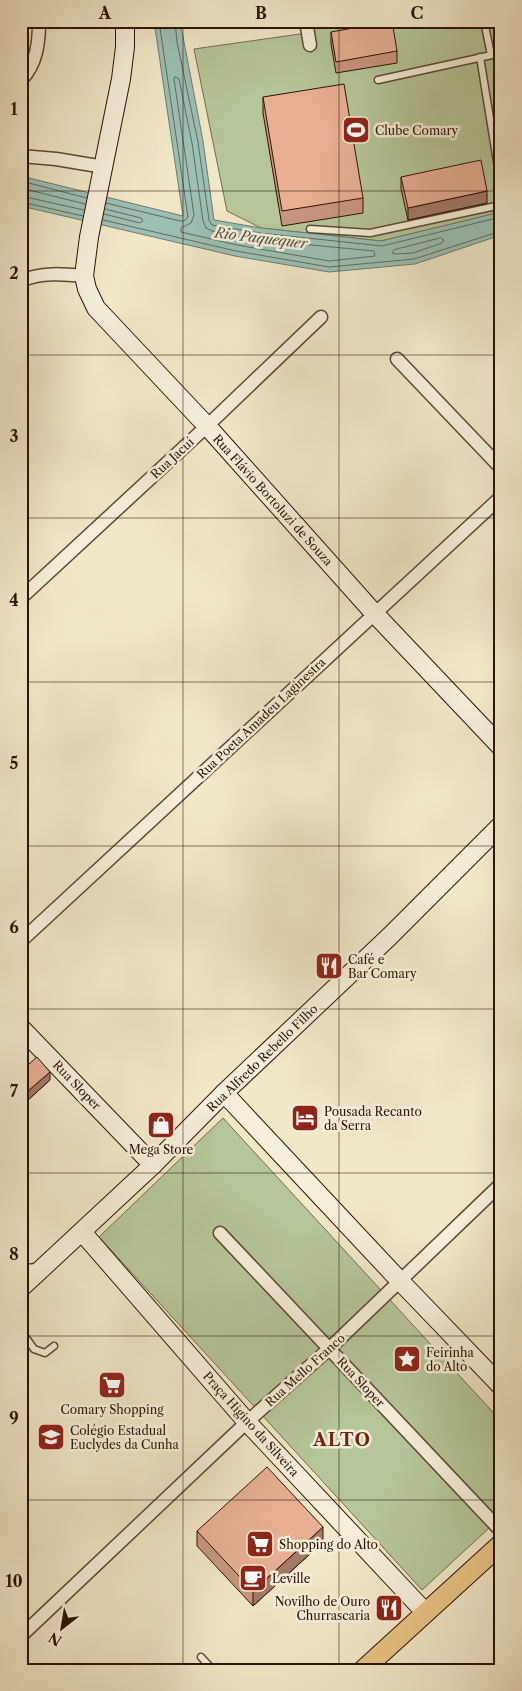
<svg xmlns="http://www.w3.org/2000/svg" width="522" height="1691" font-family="'Libre Caslon Text',serif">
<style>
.green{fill:#b5c79a;stroke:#716d4e}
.water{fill:#9bc0b5;stroke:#6f7b6d}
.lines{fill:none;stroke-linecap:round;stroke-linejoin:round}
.shore{stroke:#646a5b;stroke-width:1}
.lane-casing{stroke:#5e4833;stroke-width:9}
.street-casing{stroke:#5e4833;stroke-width:15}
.secondary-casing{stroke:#2d1301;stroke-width:20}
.primary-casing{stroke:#2d1301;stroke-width:21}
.lane{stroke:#f6f0db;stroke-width:6}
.street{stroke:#f6f0db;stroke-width:12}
.secondary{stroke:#f6f0db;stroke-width:18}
.primary{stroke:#e8c484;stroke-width:19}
.wall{fill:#c8967e;stroke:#2d1301}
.shaded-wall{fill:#a27a67;stroke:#2d1301}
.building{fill:#e8af93;stroke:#2d1301}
.grid{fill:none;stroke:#2d1301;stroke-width:1;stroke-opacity:0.55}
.labels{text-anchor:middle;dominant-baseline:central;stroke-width:5;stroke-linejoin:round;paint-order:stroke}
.poi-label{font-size:12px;fill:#2d1301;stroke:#f6f0db;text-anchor:start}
.street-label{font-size:12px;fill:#2d1301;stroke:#f6f0db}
.water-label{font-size:14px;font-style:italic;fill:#545040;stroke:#f6f0db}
.district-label{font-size:18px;font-weight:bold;letter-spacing:1px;fill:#7a1f14;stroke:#f6f0db}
.neatline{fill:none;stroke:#2d1301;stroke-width:2}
.grid-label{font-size:16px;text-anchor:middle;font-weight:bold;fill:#2d1301}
</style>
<rect width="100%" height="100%" fill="#f1e8c8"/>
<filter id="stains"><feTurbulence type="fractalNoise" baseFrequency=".004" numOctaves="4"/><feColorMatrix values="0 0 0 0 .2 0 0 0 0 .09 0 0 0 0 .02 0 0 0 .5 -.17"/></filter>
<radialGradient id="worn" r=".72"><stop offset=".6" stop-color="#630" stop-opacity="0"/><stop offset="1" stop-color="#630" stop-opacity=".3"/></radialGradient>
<g class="green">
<path d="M 305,21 L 501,21 L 501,212 L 381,241 L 261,228 L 227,211 L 194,49 L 307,33 Z"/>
<path d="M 223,1118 L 501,1421 L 501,1517 L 422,1590 L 99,1237 Z"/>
</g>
<path class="water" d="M 154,21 L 180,21 L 203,141 L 214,220 L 261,228 L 381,241 L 501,212 L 501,235 L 415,264 L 329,272 L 235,256 L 21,206 L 21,176 L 183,216 Z"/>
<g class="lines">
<g class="shore">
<path d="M 175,21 L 177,42 L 198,142 L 209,220 L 212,225 L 260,233 L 382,246 L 501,217"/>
<path d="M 175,77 L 179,79 L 192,143 L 203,221 L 206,228 L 212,231 L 259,240 L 374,251 L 375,256 L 329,261 L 237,245 L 181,232 L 181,228 L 191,223 L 194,215 L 174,79 Z"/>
<path d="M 21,181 L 87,198"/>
<path d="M 21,188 L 85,204"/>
<path d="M 21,196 L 84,210"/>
<path d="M 21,202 L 83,216"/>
<path d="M 106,203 L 180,221 L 184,221 L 188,217 L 159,21"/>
<path d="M 104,214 L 140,223 L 143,221 L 141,218 L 105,209"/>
<path d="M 103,220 L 236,251 L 329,267 L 414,259 L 501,231"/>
<path d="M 441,238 L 444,240 L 442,243 L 413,253 L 395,254 L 392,253 L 394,250 Z"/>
</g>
<g class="lane-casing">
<g id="lane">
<path d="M 484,21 L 491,55"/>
<path d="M 480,57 L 501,186"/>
<path d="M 378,80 L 501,53"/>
<path d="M 310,229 L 370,233 L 501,205"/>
<path d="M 21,1331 L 34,1349 L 45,1353 L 54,1346"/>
<path d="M 201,1657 L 213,1670"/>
</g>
</g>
<g class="street-casing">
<g id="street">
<path d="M 306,21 L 310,45"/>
<path d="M 21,80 C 37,64 39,42 39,21"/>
<path d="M 21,156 L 56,159 L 104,167"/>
<path d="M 21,281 C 40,272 64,274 84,276"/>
<path d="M 397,359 L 501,468"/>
<path d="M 21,598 L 207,426 L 321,317"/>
<path d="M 21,941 L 501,497"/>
<path d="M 220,1233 L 501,1531"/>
<path d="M 21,1271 L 40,1270"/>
<path d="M 21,1636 L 247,1422 L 330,1348 L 501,1184"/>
</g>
</g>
<g class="secondary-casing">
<g id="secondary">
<path d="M 125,21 L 125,47 L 121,79 L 89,237 L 84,276 L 87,289 L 96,308 L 207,426 L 374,613 L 501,747"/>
<path d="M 21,1028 L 153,1165"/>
<path d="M 224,1093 L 400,1281 L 501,1386"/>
<path d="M 82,1232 L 247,1422 L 425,1612"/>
<path d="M 21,1288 L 153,1165 L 224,1093 L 390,936 L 501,825"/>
</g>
</g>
<g class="primary-casing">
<path id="primary" d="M 363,1670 L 501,1544"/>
</g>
<use href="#lane" class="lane"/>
<use href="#street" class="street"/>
<use href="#secondary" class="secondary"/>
<use href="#primary" class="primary"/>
</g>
<g class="wall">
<path d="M 331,32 L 397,51 L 397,63 L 336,73 L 331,44 Z"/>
<path d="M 263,97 L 363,198 L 363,213 L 282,226 L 263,113 Z"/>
<path d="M 401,177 L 487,203 L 408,220 L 401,189 Z"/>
<path d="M 21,1071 L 50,1080 L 28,1100 L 21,1092 Z"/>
<path d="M 197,1531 L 323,1542 L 253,1606 L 197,1546 Z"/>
</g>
<g class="shaded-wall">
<path d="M 487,191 L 487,203 L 408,220 L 408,208 Z"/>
<path d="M 50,1072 L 50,1080 L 28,1100 L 28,1091 Z"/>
<path d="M 323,1527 L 323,1542 L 253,1606 L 253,1591 Z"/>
</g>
<g class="building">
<path d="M 392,21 L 397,51 L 336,62 L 331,32 Z"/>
<path d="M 344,84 L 363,198 L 282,211 L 263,97 Z"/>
<path d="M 481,160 L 487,191 L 408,208 L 401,177 Z"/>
<path d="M 37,1057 L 50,1072 L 28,1091 L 21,1084 L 21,1071 Z"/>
<path d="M 267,1467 L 323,1527 L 253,1591 L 197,1531 Z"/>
</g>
<path class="grid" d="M 183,21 L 183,1670M 339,21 L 339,1670M 21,191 L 501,191M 21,355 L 501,355M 21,518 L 501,518M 21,682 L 501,682M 21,846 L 501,846M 21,1009 L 501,1009M 21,1173 L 501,1173M 21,1336 L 501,1336M 21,1500 L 501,1500"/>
<defs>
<g id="stadium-square" transform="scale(1.4375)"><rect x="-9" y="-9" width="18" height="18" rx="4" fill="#8f2418" stroke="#f6f0db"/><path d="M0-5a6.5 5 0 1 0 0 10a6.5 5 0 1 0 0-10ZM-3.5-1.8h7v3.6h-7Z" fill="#fff"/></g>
<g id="restaurant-square" transform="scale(1.4375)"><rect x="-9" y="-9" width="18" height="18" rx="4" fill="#8f2418" stroke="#f6f0db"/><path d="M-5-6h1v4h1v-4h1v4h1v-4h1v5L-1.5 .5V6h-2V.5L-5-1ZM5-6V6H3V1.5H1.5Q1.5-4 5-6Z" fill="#fff"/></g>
<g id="hotel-square" transform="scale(1.4375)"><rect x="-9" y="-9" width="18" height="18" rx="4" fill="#8f2418" stroke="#f6f0db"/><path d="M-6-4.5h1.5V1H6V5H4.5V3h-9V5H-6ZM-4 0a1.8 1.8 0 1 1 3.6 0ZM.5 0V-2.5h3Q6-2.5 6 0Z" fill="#fff"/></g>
<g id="shop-square" transform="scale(1.4375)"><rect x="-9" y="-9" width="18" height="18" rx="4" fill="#8f2418" stroke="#f6f0db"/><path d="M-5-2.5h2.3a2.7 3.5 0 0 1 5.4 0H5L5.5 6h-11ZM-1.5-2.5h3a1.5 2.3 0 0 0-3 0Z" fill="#fff"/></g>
<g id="sight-square" transform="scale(1.4375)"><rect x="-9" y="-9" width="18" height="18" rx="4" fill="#8f2418" stroke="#f6f0db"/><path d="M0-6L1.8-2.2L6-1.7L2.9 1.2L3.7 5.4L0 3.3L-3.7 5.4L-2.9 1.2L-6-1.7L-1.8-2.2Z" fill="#fff"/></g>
<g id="supermarket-square" transform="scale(1.4375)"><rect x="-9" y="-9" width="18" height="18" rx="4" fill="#8f2418" stroke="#f6f0db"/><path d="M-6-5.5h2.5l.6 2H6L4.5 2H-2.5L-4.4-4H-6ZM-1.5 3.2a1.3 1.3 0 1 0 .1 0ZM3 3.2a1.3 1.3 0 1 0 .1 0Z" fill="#fff"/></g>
<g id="school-square" transform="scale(1.4375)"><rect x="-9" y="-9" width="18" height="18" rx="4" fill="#8f2418" stroke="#f6f0db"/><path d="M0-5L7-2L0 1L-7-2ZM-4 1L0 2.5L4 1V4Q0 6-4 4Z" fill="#fff"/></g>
<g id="cafe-square" transform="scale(1.4375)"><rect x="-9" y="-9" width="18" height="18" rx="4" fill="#8f2418" stroke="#f6f0db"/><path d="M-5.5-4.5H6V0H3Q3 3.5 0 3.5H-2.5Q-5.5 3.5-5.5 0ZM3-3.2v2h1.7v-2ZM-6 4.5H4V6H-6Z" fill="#fff"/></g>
</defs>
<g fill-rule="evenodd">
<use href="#stadium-square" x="356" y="130"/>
<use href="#restaurant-square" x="329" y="966"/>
<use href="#hotel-square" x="305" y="1118"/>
<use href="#shop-square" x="161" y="1125"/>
<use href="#sight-square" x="407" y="1359"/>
<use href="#supermarket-square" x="112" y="1385"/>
<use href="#school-square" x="51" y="1437"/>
<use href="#supermarket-square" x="260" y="1544"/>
<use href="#cafe-square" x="253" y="1578"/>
<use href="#restaurant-square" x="389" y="1608"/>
</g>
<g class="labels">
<g class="poi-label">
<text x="375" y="130">Clube Comary</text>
<text x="348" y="959">Café e<tspan x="348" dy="14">Bar Comary</tspan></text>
<text x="324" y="1111">Pousada Recanto<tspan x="324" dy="14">da Serra</tspan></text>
<text x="161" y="1149" text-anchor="middle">Mega Store</text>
<text x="426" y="1352">Feirinha<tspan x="426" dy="14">do Alto</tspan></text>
<text x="112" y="1409" text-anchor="middle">Comary Shopping</text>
<text x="70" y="1430">Colégio Estadual<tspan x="70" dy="14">Euclydes da Cunha</tspan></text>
<text x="279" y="1544">Shopping do Alto</text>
<text x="272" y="1578">Leville</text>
<text x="370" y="1601" text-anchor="end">Novilho de Ouro<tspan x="370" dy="14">Churrascaria</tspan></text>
</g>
<g class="street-label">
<text transform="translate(172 458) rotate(-43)">Rua Jacuí</text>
<text transform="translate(273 500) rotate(48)">Rua Flávio Bortoluzi de Souza</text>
<text transform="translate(261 718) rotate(-43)">Rua Poeta Amadeu Laginestra</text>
<text transform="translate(262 1058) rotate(-44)">Rua Alfredo Rebello Filho</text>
<text transform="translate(77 1085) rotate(46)">Rua Sloper</text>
<text transform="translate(305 1370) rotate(-42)">Rua Mello Franco</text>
<text transform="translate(361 1382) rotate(47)">Rua Sloper</text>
<text transform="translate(251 1424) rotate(48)">Praça Higino da Silveira</text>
</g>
<g class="water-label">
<text transform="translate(261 238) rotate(7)">Rio Paquequer</text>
</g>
<g class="district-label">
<text x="342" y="1440">ALTO</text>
</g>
</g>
<rect width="522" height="1691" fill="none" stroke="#f1e8c8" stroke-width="55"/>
<g transform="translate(62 1628) rotate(211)" stroke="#f6f0db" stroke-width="4" paint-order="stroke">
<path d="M0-4L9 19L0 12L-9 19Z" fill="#2d1301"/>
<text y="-8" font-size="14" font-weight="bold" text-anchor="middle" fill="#2d1301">N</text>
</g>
<rect x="28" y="28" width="466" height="1636" class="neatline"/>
<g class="grid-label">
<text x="105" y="19">A</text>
<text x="261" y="19">B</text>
<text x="417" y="19">C</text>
<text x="14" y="115">1</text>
<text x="14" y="279">2</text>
<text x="14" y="442">3</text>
<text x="14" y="606">4</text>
<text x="14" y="769">5</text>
<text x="14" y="933">6</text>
<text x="14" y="1097">7</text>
<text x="14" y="1260">8</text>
<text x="14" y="1424">9</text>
<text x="14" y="1587">10</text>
</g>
<rect width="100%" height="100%" filter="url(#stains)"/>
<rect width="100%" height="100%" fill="url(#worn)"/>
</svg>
